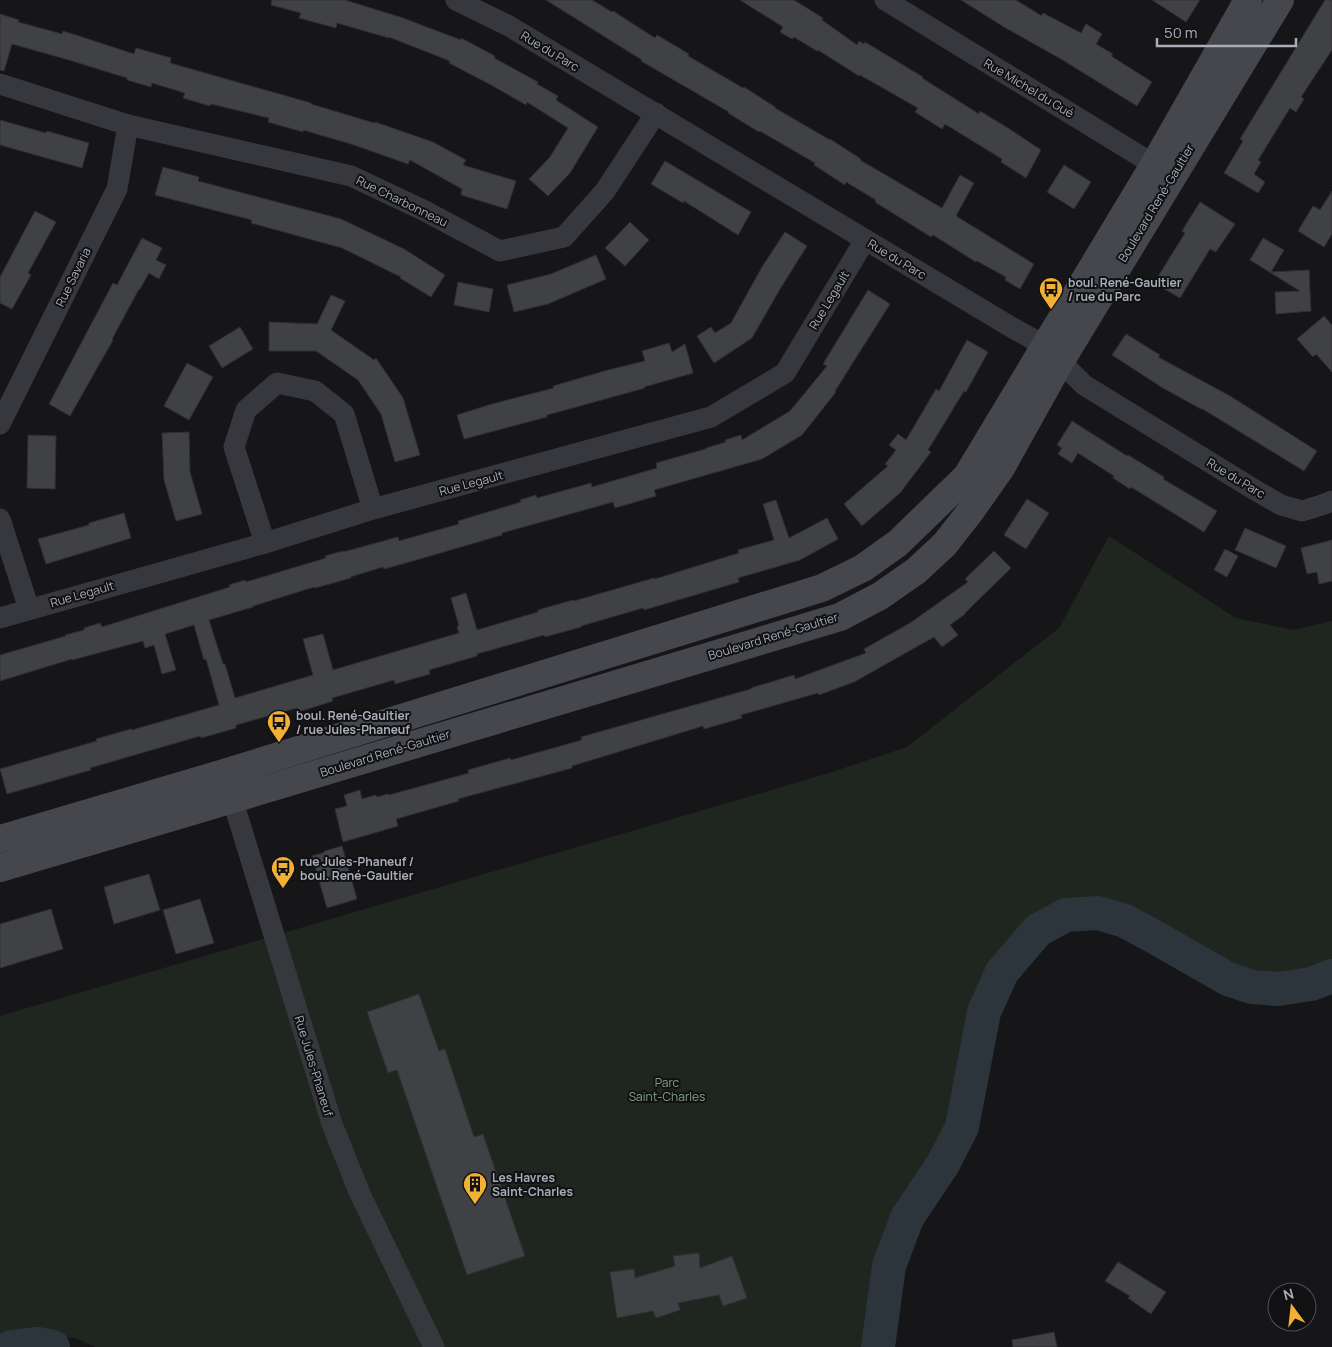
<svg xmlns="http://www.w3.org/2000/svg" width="1332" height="1347" font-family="Manrope,sans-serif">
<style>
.green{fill:#1e261f}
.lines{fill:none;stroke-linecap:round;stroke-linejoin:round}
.river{stroke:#2c353c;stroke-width:34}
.building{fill:#404145;stroke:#303034}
.street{stroke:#37383d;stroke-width:21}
.secondary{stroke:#45474d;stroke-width:28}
.labels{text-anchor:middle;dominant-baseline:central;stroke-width:4;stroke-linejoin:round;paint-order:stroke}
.street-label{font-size:12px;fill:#a8adb8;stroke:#111113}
.poi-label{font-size:12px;font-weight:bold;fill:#a8adb8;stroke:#111113;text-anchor:start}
.park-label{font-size:12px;fill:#7fa381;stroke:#111113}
</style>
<rect width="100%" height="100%" fill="#161618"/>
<path class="green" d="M 1109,536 L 1236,618 L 1293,630 L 1332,621 L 1332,962 L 1309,973 L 1284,976 L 1252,972 L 1214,959 L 1138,914 L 1103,900 L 1076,900 L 1053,906 L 1026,923 L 1005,946 L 985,985 L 964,1062 L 955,1108 L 936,1147 L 896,1209 L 883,1247 L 864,1347 L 95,1347 L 75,1338 L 30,1332 L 0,1338 L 0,1016 L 826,774 L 907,747 L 1059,628 Z"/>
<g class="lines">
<g class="river">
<path d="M 11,1347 L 38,1344 L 53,1347"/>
<path d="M 878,1347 L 889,1266 L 907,1218 L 943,1164 L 962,1127 L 984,1012 L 1002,972 L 1038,930 L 1066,915 L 1098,913 L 1125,921 L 1151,935 L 1228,979 L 1252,987 L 1278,989 L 1311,984 L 1332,976"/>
</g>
</g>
<g class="building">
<path d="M 272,0 L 345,0 L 403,18 L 461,40 L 461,38 L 495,56 L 494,58 L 538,82 L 537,84 L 558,96 L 556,100 L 598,127 L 570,173 L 548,196 L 529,179 L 550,157 L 568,128 L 527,102 L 526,105 L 493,86 L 449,63 L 450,61 L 389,37 L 389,38 L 337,23 L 336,28 L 299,18 L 301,13 L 271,5 Z"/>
<path d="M 546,0 L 592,0 L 612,12 L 613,11 L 655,38 L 657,35 L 689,54 L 688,56 L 743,88 L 744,87 L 775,107 L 775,108 L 830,140 L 830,139 L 861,159 L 860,160 L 942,208 L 960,175 L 974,183 L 956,216 L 1034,264 L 1020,289 L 1005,280 L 1006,277 L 977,261 L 976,262 L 933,235 L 931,237 L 875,202 L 876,200 L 846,182 L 845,185 L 814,165 L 815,163 L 760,131 L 759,132 L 728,113 L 729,112 L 641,61 L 642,60 Z"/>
<path d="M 740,0 L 794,0 L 823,18 L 822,20 L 857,45 L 859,41 L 864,44 L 865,42 L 923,77 L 922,78 L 979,114 L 980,111 L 1011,130 L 1041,150 L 1026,178 L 1001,162 L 1002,159 L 945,124 L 942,129 L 915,112 L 918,108 L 860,75 L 859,76 L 818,50 L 817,51 L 794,37 L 792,39 L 780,32 L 783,27 Z"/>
<path d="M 961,0 L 1016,0 L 1042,16 L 1043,13 L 1081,33 L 1086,24 L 1102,34 L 1096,44 L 1113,54 L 1111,56 L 1152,82 L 1137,106 L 1061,59 L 1004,27 Z"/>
<path d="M 1152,0 L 1200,0 L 1186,22 Z"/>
<path d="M 1325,0 L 1332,0 L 1332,50 L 1301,97 L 1304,99 L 1296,112 L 1290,108 L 1258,160 L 1261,162 L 1254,174 L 1265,182 L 1258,193 L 1224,173 L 1243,141 L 1240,139 Z"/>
<path d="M 0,14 L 19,20 L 18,22 L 62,34 L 63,31 L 76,35 L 134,54 L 136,48 L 171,58 L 170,63 L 311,103 L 311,104 L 374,123 L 375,122 L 433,142 L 466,160 L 463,165 L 516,181 L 507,209 L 461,195 L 462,189 L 410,160 L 408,164 L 351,144 L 303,130 L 303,132 L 268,122 L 269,118 L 211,104 L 210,106 L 183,98 L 185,93 L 152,83 L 151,87 L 127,80 L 127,78 L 69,60 L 12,44 L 4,71 L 0,70 Z"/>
<path d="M 0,120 L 46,133 L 47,131 L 89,143 L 82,168 L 0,145 Z"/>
<path d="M 665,161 L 751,212 L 738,235 L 684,201 L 683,203 L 651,184 Z"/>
<path d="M 1064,165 L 1091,182 L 1074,209 L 1047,192 Z"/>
<path d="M 163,167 L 199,177 L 198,181 L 341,219 L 404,249 L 445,275 L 431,297 L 400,278 L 401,277 L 342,248 L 251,223 L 252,220 L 155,195 Z"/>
<path d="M 1332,191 L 1332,234 L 1324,247 L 1298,231 L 1313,206 L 1320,210 Z"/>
<path d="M 1200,202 L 1235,224 L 1216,252 L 1210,249 L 1180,298 L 1154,283 L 1185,233 L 1182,231 Z"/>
<path d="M 35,211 L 56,222 L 28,273 L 31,275 L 12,309 L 0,303 L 0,277 Z"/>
<path d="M 630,222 L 649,240 L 625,266 L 605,248 Z"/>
<path d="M 785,232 L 807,246 L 780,289 L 752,338 L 714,363 L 697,336 L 711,327 L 715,333 L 731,323 L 762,267 Z"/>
<path d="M 142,238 L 162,248 L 156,260 L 166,265 L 159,279 L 149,273 L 140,289 L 139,289 L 112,339 L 113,340 L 70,416 L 49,404 L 113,283 L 117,285 Z"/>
<path d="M 1263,238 L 1284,250 L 1271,272 L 1309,270 L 1311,311 L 1276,314 L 1275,292 L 1300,291 L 1250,260 Z"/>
<path d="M 596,255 L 606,279 L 548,304 L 514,312 L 507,285 L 551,274 Z"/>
<path d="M 458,282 L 493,289 L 489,312 L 454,305 Z"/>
<path d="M 868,290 L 890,304 L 835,391 L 836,392 L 802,435 L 762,459 L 654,490 L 656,496 L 615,508 L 613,502 L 502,533 L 502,535 L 406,563 L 384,569 L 383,567 L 350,577 L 351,578 L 315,588 L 314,587 L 253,606 L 253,607 L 209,620 L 223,664 L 225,664 L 235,698 L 313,675 L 303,639 L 323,634 L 333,670 L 459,633 L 457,627 L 459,626 L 451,598 L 466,593 L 477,630 L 538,612 L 538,610 L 573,600 L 574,601 L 654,578 L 655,579 L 739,553 L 738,550 L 774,540 L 763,504 L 776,500 L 789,538 L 827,518 L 838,539 L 800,560 L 738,578 L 739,582 L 644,610 L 643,608 L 581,626 L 581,627 L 545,637 L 544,635 L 477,654 L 477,656 L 429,670 L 430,674 L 395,684 L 394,680 L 332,698 L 333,701 L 298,712 L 297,708 L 236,725 L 236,728 L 201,738 L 200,736 L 138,754 L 90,768 L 91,770 L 7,794 L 0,769 L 97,741 L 96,739 L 131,729 L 132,730 L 219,705 L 206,659 L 204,660 L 194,625 L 165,634 L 176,670 L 162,674 L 154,645 L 145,648 L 143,641 L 72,660 L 72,659 L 0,681 L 0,655 L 66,636 L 65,635 L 84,630 L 84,628 L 100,623 L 102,627 L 230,587 L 229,585 L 245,580 L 246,582 L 326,558 L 325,556 L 343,551 L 343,552 L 398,537 L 399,541 L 459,524 L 458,521 L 521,502 L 520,500 L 536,495 L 537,498 L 591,483 L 592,487 L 657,468 L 656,463 L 706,449 L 706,448 L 726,442 L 725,440 L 741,435 L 742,440 L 790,411 L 827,366 L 823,364 Z"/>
<path d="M 331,295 L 345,301 L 331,330 L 374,360 L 376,358 L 403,398 L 420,455 L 395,462 L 381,414 L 358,380 L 316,351 L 269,351 L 269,322 L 317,324 Z"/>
<path d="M 1324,316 L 1332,325 L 1332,372 L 1316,354 L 1313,357 L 1297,339 Z"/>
<path d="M 240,327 L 253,349 L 222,368 L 209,346 Z"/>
<path d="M 1126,334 L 1160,355 L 1158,357 L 1230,396 L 1317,451 L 1304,471 L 1201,408 L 1201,409 L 1163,388 L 1112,355 Z"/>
<path d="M 967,340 L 988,352 L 966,392 L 964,391 L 928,450 L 931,452 L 900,493 L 862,526 L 844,504 L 888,466 L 885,464 L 896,450 L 889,445 L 898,434 L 906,440 L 936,389 L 939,391 Z"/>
<path d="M 669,343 L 672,352 L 685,344 L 693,373 L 644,387 L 645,388 L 547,415 L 547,417 L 464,439 L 457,415 L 492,404 L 554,388 L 553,386 L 608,370 L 645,361 L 642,351 Z"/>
<path d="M 187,363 L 213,377 L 189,420 L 164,406 Z"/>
<path d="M 1072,421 L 1127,456 L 1128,455 L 1164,477 L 1163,479 L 1217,511 L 1204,532 L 1131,487 L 1130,489 L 1113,478 L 1114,476 L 1078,453 L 1072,463 L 1058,454 L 1062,448 L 1057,445 Z"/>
<path d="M 189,432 L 190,472 L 202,514 L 176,521 L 164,480 L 162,433 Z"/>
<path d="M 28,435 L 56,436 L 55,489 L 27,488 Z"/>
<path d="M 1027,499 L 1049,513 L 1026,549 L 1004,535 Z"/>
<path d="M 124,513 L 131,538 L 46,564 L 38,539 L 89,525 L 89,523 Z"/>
<path d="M 1245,528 L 1286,546 L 1276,568 L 1235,550 Z"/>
<path d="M 1332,540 L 1332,581 L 1319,584 L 1317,572 L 1307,574 L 1301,548 Z"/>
<path d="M 1225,549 L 1238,556 L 1227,577 L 1214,570 Z"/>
<path d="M 994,551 L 1011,568 L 965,613 L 965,614 L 950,625 L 958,635 L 942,647 L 934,637 L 854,682 L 819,695 L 818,693 L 741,715 L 742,718 L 704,729 L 703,726 L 572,766 L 572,768 L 458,799 L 459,801 L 396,819 L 398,826 L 343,842 L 335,809 L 347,806 L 344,795 L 360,790 L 362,799 L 376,795 L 377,797 L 388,794 L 389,795 L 469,773 L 468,770 L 510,758 L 511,760 L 582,740 L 581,737 L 751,689 L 751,688 L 794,675 L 795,679 L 866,653 L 864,649 L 910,623 L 968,582 L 965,579 Z"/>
<path d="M 342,846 L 357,899 L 327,908 L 312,856 L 323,853 L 325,851 Z"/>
<path d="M 149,874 L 160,910 L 114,924 L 104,887 Z"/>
<path d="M 200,899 L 214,943 L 176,954 L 163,910 Z"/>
<path d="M 51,909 L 63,949 L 0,968 L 0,924 Z"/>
<path d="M 419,994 L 439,1051 L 445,1049 L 474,1137 L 483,1134 L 525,1256 L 467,1275 L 397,1070 L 388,1073 L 367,1012 Z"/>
<path d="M 699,1253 L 700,1268 L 732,1256 L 747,1298 L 723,1306 L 719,1295 L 678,1303 L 680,1310 L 656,1318 L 653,1311 L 617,1318 L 610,1272 L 634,1269 L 635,1278 L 675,1266 L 673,1256 Z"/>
<path d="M 1118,1262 L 1166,1292 L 1151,1314 L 1128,1298 L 1130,1296 L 1105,1281 Z"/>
<path d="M 1054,1332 L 1057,1347 L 1013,1347 L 1012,1340 Z"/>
</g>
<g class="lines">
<g class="street">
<path d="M 456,0 L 509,26 L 1011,327 L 1045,346 L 1084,385 L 1255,490 L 1281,505 L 1302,511 L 1322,505 L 1332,501"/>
<path d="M 885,0 L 1166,172"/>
<path d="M 0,84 L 128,125 L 351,176 L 423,210 L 500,251 L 564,237 L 605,191 L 656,113"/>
<path d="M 0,424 L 117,189 L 128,125"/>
<path d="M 0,519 L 29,609"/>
<path d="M 265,543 L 234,447 L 246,410 L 277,383 L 315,391 L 344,414 L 373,509"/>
<path d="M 0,618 L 265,543 L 373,509 L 711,417 L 785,373 L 865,240"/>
<path d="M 228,785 L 332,1124 L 360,1194 L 434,1347"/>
</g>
<g class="secondary">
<path d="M 0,839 L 224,773 L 822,588 L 863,568 L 898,543 L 967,476 L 1154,165 L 1248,0"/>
<path d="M 0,868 L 206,807 L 840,617 L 880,596 L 916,571 L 945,544 L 970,512 L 1001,468 L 1060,362 L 1280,0"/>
</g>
</g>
<defs>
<g id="bus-pin" transform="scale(1.25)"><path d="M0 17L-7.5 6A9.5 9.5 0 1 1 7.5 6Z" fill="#f2b134" stroke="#111113"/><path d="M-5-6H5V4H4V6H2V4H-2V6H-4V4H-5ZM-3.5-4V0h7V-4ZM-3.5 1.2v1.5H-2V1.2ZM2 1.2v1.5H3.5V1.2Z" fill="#111"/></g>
<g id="building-pin" transform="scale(1.25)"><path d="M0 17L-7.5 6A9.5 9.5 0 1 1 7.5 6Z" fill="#f2b134" stroke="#111113"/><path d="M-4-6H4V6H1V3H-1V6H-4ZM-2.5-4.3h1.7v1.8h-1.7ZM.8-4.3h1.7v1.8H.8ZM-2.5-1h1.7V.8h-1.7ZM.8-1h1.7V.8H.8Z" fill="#111"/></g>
</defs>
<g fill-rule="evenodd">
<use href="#bus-pin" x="1051" y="289"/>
<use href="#bus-pin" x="279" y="722"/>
<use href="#bus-pin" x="283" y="868"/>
<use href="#building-pin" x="475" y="1184"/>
</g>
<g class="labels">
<g class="street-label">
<text transform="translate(550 51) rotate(31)">Rue du Parc</text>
<text transform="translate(1029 88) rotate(31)">Rue Michel du Gué</text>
<text transform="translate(402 201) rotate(26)">Rue Charbonneau</text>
<text transform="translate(1156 203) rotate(-59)">Boulevard René-Gaultier</text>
<text transform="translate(897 259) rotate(31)">Rue du Parc</text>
<text transform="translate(73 277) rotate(-64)">Rue Savaria</text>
<text transform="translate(829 300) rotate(-59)">Rue Legault</text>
<text transform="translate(1236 478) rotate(31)">Rue du Parc</text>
<text transform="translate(471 483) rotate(-15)">Rue Legault</text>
<text transform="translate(82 594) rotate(-16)">Rue Legault</text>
<text transform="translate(773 636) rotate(-17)">Boulevard René-Gaultier</text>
<text transform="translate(385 753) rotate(-17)">Boulevard René-Gaultier</text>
<text transform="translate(314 1066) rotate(73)">Rue Jules-Phaneuf</text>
</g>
<g class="poi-label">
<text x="1068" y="282">boul. René-Gaultier<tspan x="1068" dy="14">/ rue du Parc</tspan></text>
<text x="296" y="715">boul. René-Gaultier<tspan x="296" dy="14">/ rue Jules-Phaneuf</tspan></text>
<text x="300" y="861">rue Jules-Phaneuf /<tspan x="300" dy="14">boul. René-Gaultier</tspan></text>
<text x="492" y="1177">Les Havres<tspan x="492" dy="14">Saint-Charles</tspan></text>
</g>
<g class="park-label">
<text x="667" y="1082">Parc<tspan x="667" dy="14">Saint-Charles</tspan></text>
</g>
</g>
<g transform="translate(1292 1307) rotate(345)"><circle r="24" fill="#111113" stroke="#4d4f55"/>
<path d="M0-4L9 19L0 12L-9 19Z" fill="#f2b134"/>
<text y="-8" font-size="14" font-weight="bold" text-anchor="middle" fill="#a8adb8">N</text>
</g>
<path d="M1157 38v8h139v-8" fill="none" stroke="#a8adb8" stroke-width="2.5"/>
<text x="1164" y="38" font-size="15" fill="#a8adb8" stroke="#111113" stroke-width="4" paint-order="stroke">50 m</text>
</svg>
